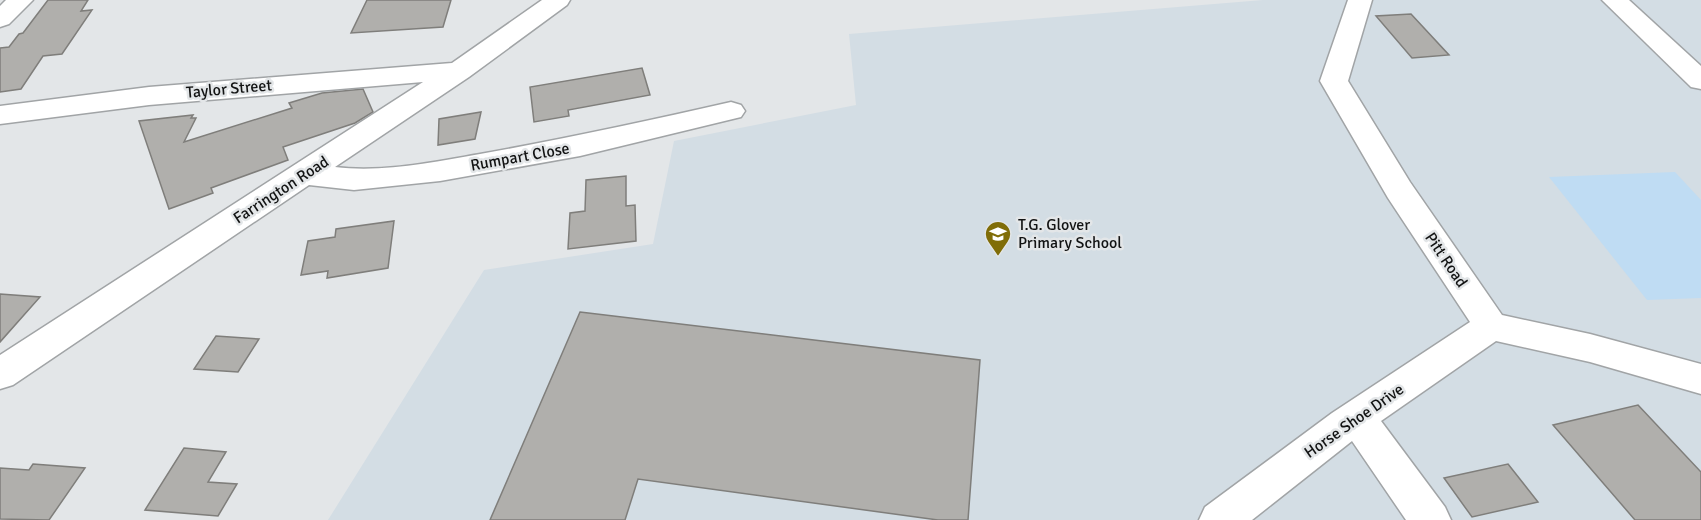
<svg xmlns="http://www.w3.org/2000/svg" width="1701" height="520" font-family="Signika,sans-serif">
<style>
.built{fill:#d3dde4}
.green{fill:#bfdcf3}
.building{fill:#b0afac;stroke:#7f7e7b;stroke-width:1.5}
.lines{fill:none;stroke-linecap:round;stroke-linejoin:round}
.minor-casing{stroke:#a1a4a6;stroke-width:3}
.major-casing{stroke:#a1a4a6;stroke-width:3}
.minor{fill:#fff;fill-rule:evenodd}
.major{fill:#fff;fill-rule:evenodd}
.labels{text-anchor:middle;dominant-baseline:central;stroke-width:5;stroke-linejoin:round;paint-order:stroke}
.street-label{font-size:16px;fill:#121313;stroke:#e3e6e8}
.poi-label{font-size:16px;fill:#121313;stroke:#e3e6e8;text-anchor:start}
</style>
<rect width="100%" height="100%" fill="#e3e6e8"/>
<path class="built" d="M 1263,0 L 1701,0 L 1701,520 L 328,520 L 484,270 L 653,244 L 674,141 L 856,105 L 849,34 Z"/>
<path class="green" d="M 1675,172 L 1701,200 L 1701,298 L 1647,300 L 1549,177 Z"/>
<g class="building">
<path d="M 48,0 L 88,0 L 81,11 L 92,10 L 62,54 L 43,56 L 21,89 L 0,92 L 0,48 L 9,47 L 19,34 L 23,33 Z"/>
<path d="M 367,0 L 451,0 L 443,27 L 351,33 Z"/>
<path d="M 1411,14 L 1449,55 L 1412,58 L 1376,16 Z"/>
<path d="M 642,68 L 650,95 L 568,110 L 569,116 L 534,122 L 530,87 Z"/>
<path d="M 363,89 L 373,112 L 355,123 L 283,147 L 288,160 L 211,188 L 213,193 L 169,209 L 139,121 L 193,115 L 191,118 L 196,118 L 184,142 L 292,108 L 289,103 L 322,93 Z"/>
<path d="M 481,112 L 475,139 L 438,145 L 439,119 Z"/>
<path d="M 626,176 L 626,206 L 635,205 L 636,241 L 568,249 L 570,213 L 585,211 L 586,180 Z"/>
<path d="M 394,221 L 388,268 L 327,278 L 328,271 L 301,275 L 308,241 L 335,237 L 336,229 Z"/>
<path d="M 0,294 L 40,297 L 0,342 Z"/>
<path d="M 580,312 L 980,360 L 968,520 L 938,520 L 638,479 L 625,520 L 490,520 Z"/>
<path d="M 216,336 L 259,339 L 238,372 L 194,369 Z"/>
<path d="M 1638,405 L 1701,472 L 1701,520 L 1635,520 L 1553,425 Z"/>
<path d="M 184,448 L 226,452 L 208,482 L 237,484 L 218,516 L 145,510 Z"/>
<path d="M 33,464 L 85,468 L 49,520 L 0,519 L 0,468 L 29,470 Z"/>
<path d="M 1508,464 L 1538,502 L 1472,517 L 1444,478 Z"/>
</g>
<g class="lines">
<g class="minor-casing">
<g id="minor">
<path d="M 6,0 L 33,0 L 9,24 L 0,27 L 0,6 Z"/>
<path d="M 542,0 L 570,0 L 567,5 L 469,77 L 335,167 C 382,173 434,162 480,154 C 564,139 648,121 731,102 L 741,105 L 745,111 L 741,117 L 580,156 L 440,181 L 354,190 L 309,185 L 13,385 L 0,389 L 0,355 L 423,82 L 149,105 L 0,124 L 0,106 L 149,87 L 452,63 Z"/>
<path d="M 1348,0 L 1372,0 L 1348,81 L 1410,182 L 1502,315 L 1590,334 L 1701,364 L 1701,394 L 1590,362 L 1496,341 L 1381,421 L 1445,507 L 1451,520 L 1406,520 L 1352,441 L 1252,520 L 1199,520 L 1205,507 L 1332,413 L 1470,322 L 1388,198 L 1320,81 Z"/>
</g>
</g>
<g class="major-casing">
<path id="major" d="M 1602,0 L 1629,0 L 1701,66 L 1701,89 L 1691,87 Z"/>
</g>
<use href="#minor" class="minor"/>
<use href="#major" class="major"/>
</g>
<defs>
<g id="school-pin" transform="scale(1.35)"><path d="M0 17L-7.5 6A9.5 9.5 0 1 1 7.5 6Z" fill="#806d08" stroke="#e3e6e8"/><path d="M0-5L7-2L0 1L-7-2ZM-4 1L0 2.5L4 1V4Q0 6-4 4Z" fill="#fff"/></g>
</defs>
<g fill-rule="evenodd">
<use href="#school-pin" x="998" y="234"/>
</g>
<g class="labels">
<g class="street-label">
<text transform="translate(229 89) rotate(-5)">Taylor Street</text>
<text transform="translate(520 157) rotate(-10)">Rumpart Close</text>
<text transform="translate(281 190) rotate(-33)">Farrington Road</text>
<text transform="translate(1446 260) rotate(56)">Pitt Road</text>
<text transform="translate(1354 421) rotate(-35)">Horse Shoe Drive</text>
</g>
<g class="poi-label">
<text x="1018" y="225">T.G. Glover<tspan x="1018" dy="18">Primary School</tspan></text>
</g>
</g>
</svg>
